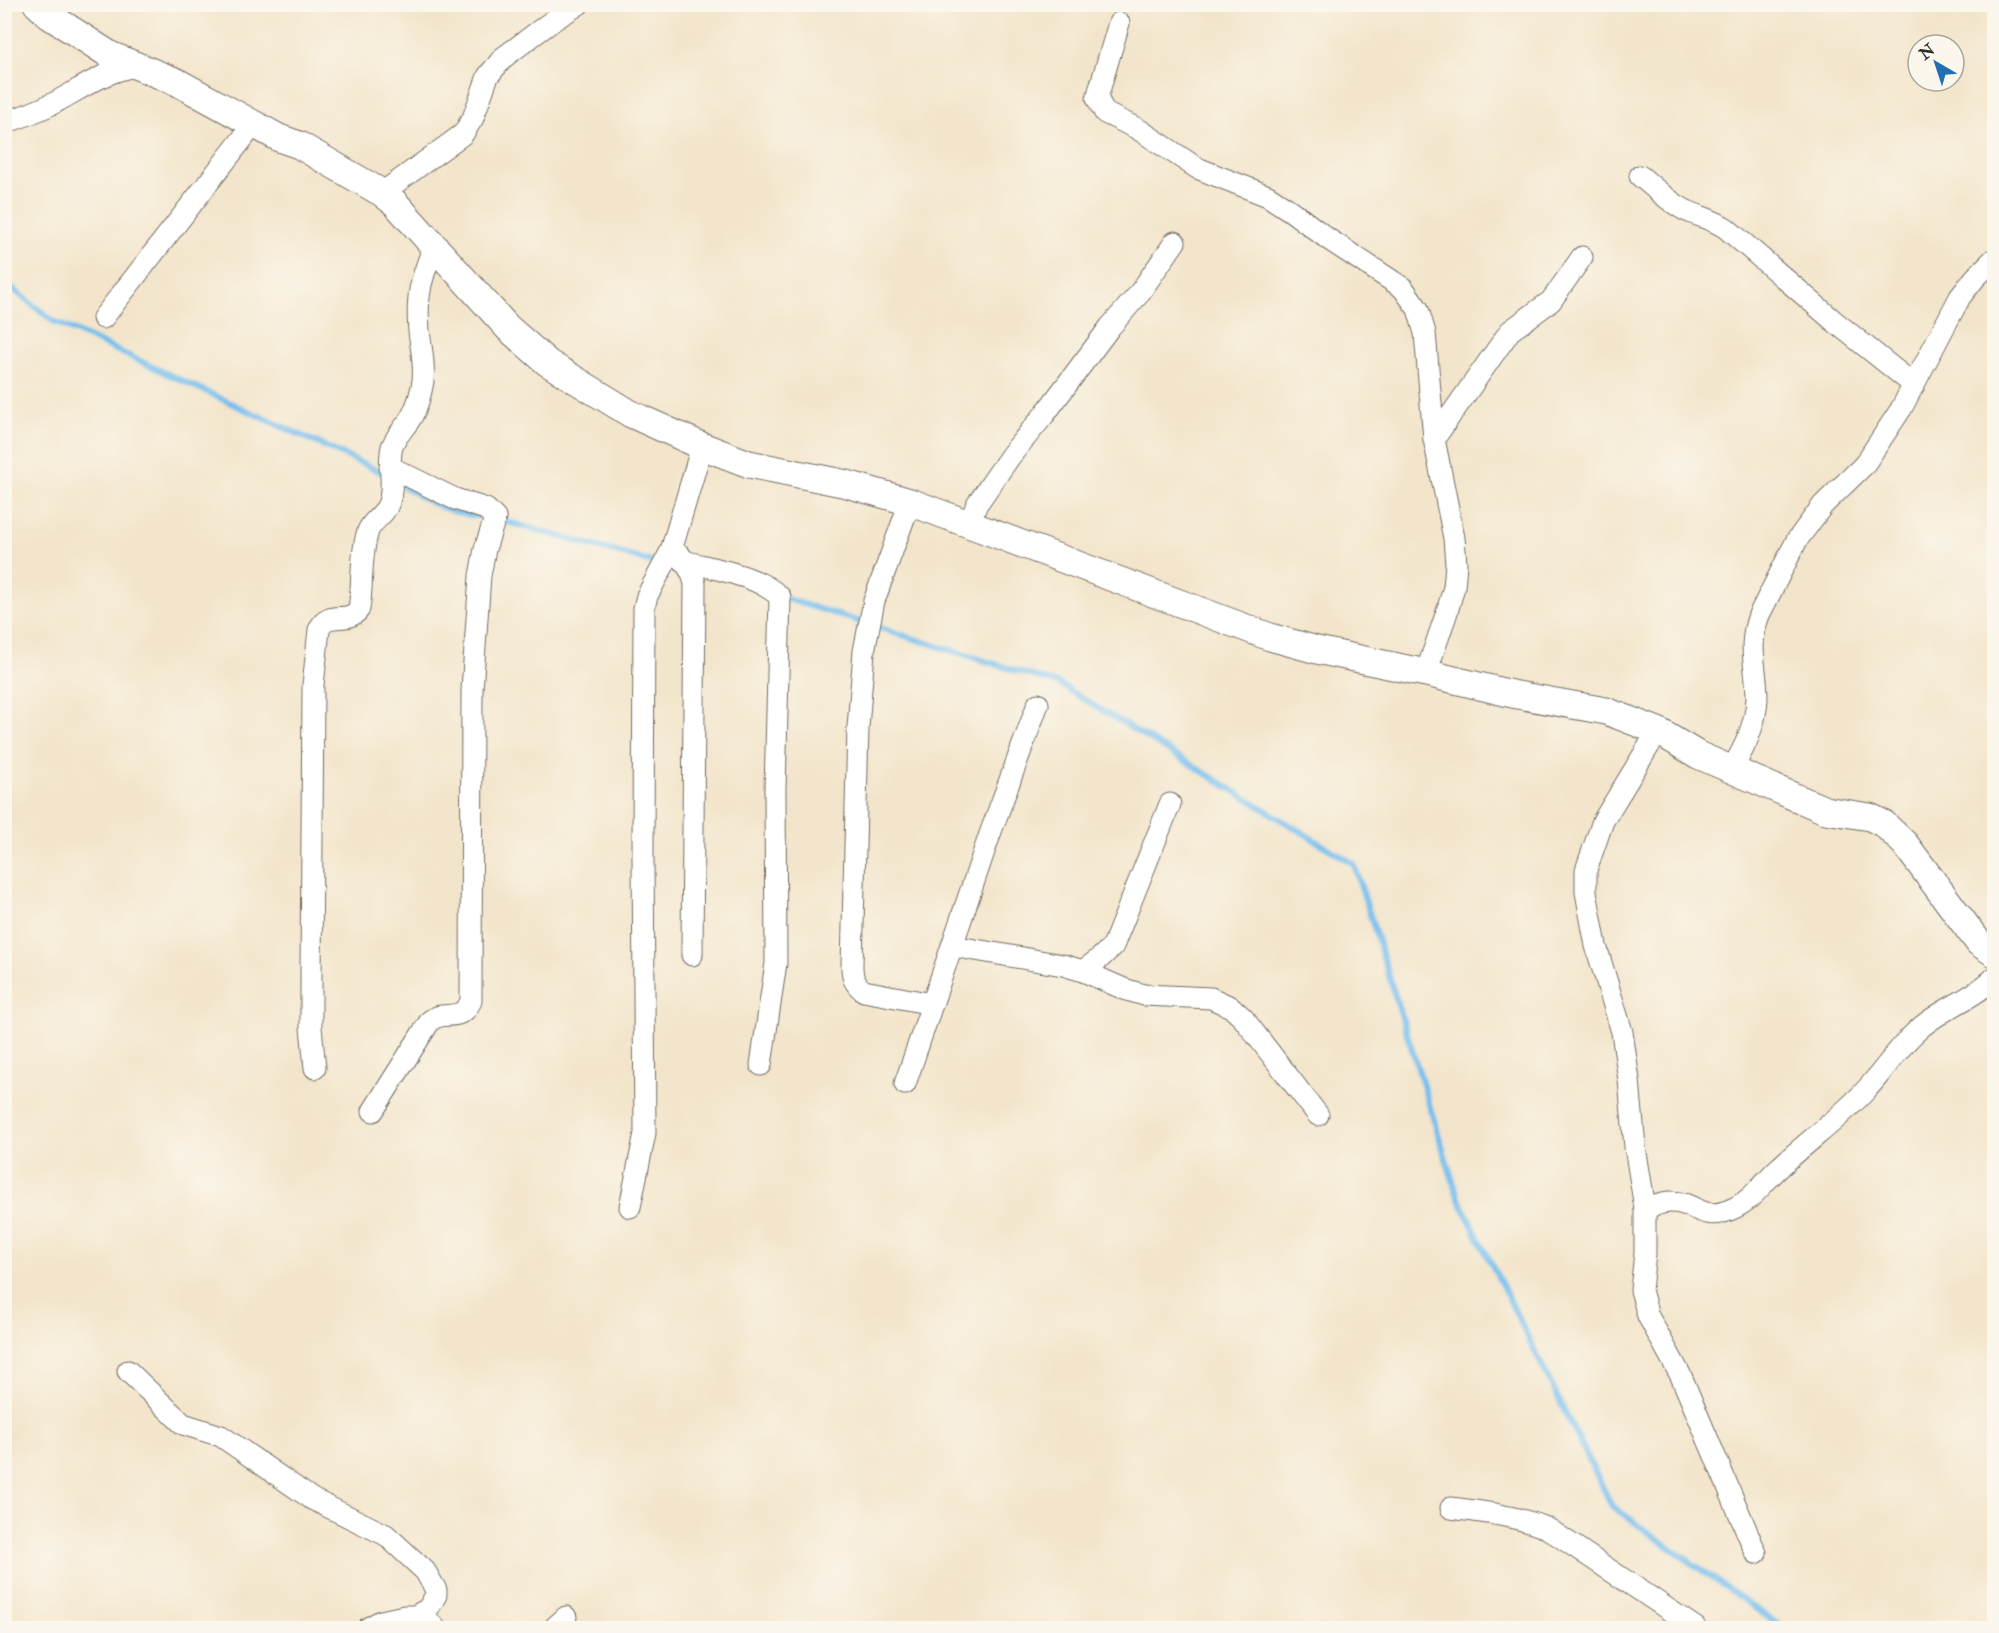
<svg xmlns="http://www.w3.org/2000/svg" width="1999" height="1633" font-family="'IM FELL Double Pica',serif">
<style>
.lines{fill:none;stroke-linecap:round;stroke-linejoin:round}
.stream{stroke:#75beee;stroke-width:6}
.minor-casing{stroke:#716c63;stroke-width:23}
.tertiary-casing{stroke:#716c63;stroke-width:29}
.minor{stroke:#fff;stroke-width:21}
.tertiary{stroke:#fff;stroke-width:27}
</style>
<rect width="100%" height="100%" fill="#fbf7ec"/>
<filter id="ink" filterUnits="userSpaceOnUse"><feTurbulence type="fractalNoise" baseFrequency=".0167" numOctaves="2"/><feDisplacementMap in="SourceGraphic" scale="12" xChannelSelector="R" yChannelSelector="G"/><feConvolveMatrix kernelMatrix="1 2 1 2 8 2 1 2 1" color-interpolation-filters="sRGB"/></filter>
<filter id="wash" filterUnits="userSpaceOnUse"><feTurbulence type="fractalNoise" baseFrequency=".008" numOctaves="4" result="noise"/><feDisplacementMap in="SourceGraphic" scale="24" xChannelSelector="R" yChannelSelector="G"/><feGaussianBlur stdDeviation="1.35" result="paint"/><feColorMatrix in="noise" values="0 0 0 0 0 0 0 0 0 0 0 0 0 0 0 0 0 1.4 0 .05"/><feComposite in="paint" operator="in"/></filter>
<g filter="url(#wash)">
<rect width="100%" height="100%" fill="#f3e5cb"/>
<g class="lines">
<g class="stream">
<path d="M 4,282 L 53,321 L 387,475"/>
<path d="M 398,482 C 424,500 447,513 478,516"/>
<path d="M 497,519 L 684,571"/>
<path d="M 784,598 L 1059,684 L 1354,864 L 1458,1197 L 1612,1506 L 1783,1628"/>
</g>
</g>
</g>
<g filter="url(#ink)">
<g class="lines">
<g class="minor-casing">
<g id="minor">
<path d="M 1119,23 L 1097,98 L 1105,113 L 1138,129 L 1197,168 L 1268,196 L 1291,211 L 1328,239 L 1403,288 L 1418,309 L 1425,333 L 1434,439 L 1454,538 L 1456,564 L 1454,587 L 1447,612 L 1426,673"/>
<path d="M 4,123 C 22,117 40,110 56,102 C 82,88 107,70 136,66"/>
<path d="M 1640,176 C 1655,188 1670,203 1687,211 C 1701,217 1714,220 1726,228 L 1834,321 L 1914,385"/>
<path d="M 382,193 L 463,134 L 473,118 L 488,76 L 504,57 L 555,19 L 579,4"/>
<path d="M 103,318 L 254,124"/>
<path d="M 1434,439 L 1510,331 L 1551,301 L 1582,257"/>
<path d="M 910,502 L 874,601 L 864,651 L 858,728 L 852,965 C 852,977 854,984 864,991 L 932,1004"/>
<path d="M 969,524 L 977,504 L 1011,455 L 1044,415 L 1110,327 L 1138,295 L 1175,242"/>
<path d="M 680,555 L 692,573 L 695,584 L 692,955"/>
<path d="M 684,561 C 714,569 758,575 780,597 L 775,790 L 776,963 L 761,1065"/>
<path d="M 1658,731 L 1603,821 L 1586,870 L 1586,892 L 1596,946 L 1622,1032 L 1629,1080 L 1635,1147 L 1645,1208 L 1645,1253 L 1641,1290 L 1648,1316 L 1681,1376 L 1756,1553"/>
<path d="M 1732,769 C 1745,747 1756,724 1757,698 C 1757,666 1747,648 1759,615 L 1797,540 L 1823,505 L 1864,465 L 1901,409 L 1960,297 L 1975,278 L 1994,259"/>
<path d="M 952,946 L 1063,965 L 1083,971 L 1124,989 L 1144,995 L 1211,998 L 1231,1007 L 1243,1018 L 1318,1115"/>
<path d="M 1083,971 L 1099,959 L 1113,946 L 1170,804"/>
<path d="M 315,1068 L 311,1027 L 311,982 L 313,685 L 319,630 C 328,608 347,626 359,609 C 363,584 360,556 368,531 C 372,520 386,514 389,502 C 395,484 387,465 392,447 C 396,435 406,427 412,416 C 418,405 421,393 423,381 C 425,364 421,348 419,331 C 416,295 421,279 434,246"/>
<path d="M 905,1084 L 990,834 L 1038,704"/>
<path d="M 373,1111 L 430,1021 C 443,1009 461,1024 471,1001 L 472,690 L 480,576 L 485,549 L 495,518 L 486,509 L 455,499 L 390,467"/>
<path d="M 630,1207 L 645,1133 L 643,856 L 644,608 L 647,596 L 671,551 L 702,446"/>
<path d="M 1645,1208 C 1653,1206 1662,1202 1671,1202 C 1697,1202 1701,1223 1732,1209 C 1752,1201 1764,1181 1780,1167 C 1808,1141 1839,1119 1865,1091 C 1884,1071 1898,1047 1919,1029 C 1942,1008 1972,1000 1994,978"/>
<path d="M 128,1371 L 183,1424 L 221,1436 L 312,1499 L 386,1535 L 425,1571 L 436,1590 L 436,1595 L 428,1609 L 415,1616 L 404,1616 L 381,1621 L 368,1628"/>
<path d="M 1451,1508 C 1484,1512 1516,1516 1547,1528 L 1696,1628"/>
<path d="M 422,1614 L 435,1628"/>
<path d="M 554,1628 L 566,1617"/>
</g>
</g>
<g class="tertiary-casing">
<path id="tertiary" d="M 37,4 L 50,16 L 110,55 L 177,82 L 279,138 L 299,145 L 382,193 L 395,203 L 508,328 L 548,363 L 631,414 L 702,446 L 749,464 L 847,484 L 910,502 L 1270,637 L 1317,650 L 1426,673 L 1512,694 L 1606,711 L 1658,731 L 1698,755 L 1825,810 L 1870,817 L 1884,824 L 1905,844 L 1979,943 L 1994,953"/>
</g>
<use href="#minor" class="minor"/>
<use href="#tertiary" class="tertiary"/>
</g>
</g>
<rect width="1999" height="1633" fill="none" stroke="#fbf7ec" stroke-width="24"/>
<g transform="translate(1936 63) rotate(321)"><circle r="28" fill="#fbf7ec" stroke="#a8a59f" stroke-width="1.5"/>
<path d="M0-4.5L10 22L0 15L-10 22Z" fill="#1f6fb2"/>
<text y="-9" font-size="16" font-weight="bold" text-anchor="middle" fill="#2b2b2b">N</text>
</g>
</svg>
